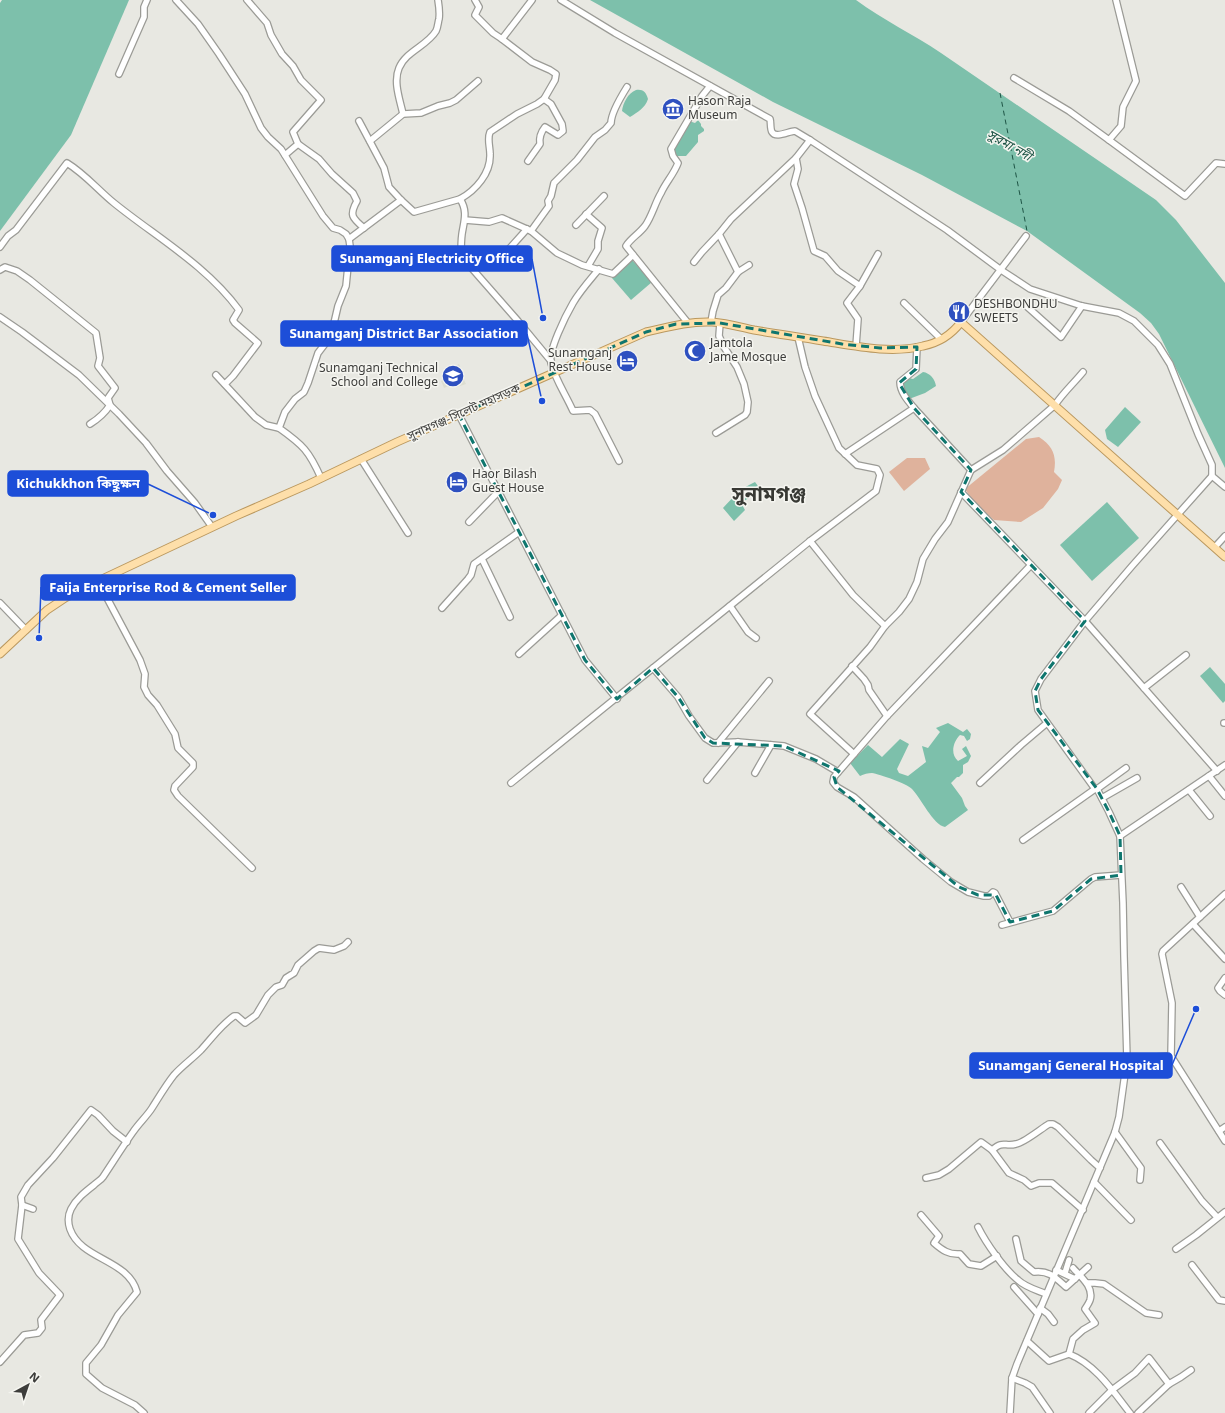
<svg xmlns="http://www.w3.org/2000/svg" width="1225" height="1413" font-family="Georgia,'Noto Sans Bengali',serif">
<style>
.built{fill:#ddded1}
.green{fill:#dfb29c}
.water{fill:#7dc0ab}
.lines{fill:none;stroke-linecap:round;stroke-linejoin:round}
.ferry{stroke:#1d5445;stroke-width:1;stroke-dasharray:5 4;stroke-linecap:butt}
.minor-casing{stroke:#9b9b96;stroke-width:8}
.major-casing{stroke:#ba985f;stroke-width:9}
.minor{stroke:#fff;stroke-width:5.5}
.major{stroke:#fedfaa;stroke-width:7}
.marked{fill:none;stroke:#0f766e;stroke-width:3;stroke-dasharray:8 5;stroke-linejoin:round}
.labels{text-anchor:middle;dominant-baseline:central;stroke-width:3;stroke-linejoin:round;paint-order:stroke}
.poi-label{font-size:12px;fill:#3d3d3b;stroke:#f5f5f0;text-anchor:start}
.street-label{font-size:12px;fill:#3d3d3b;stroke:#f5f5f0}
.water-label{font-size:13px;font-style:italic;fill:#1d5445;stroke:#f5f5f0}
.town-label{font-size:20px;font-weight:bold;fill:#383934;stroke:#f5f5f0}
.leader{fill:none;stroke:#1d4ed8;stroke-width:1.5}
.callout-dot{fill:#1d4ed8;stroke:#f5f5f0;stroke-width:1.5}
.callout{fill:#1d4ed8;stroke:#1d4ed8;stroke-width:1.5}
.callout-label{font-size:13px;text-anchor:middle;font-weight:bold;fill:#fff}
</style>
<rect width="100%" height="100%" fill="#e8e8e2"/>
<path class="built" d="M 459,364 L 463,373 L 454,377 L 456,381 L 463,378 L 466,384 L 457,387 L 455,383 L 444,388 L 441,381 L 452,376 L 449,369 Z"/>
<g class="green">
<path d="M 1039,437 C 1053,446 1057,456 1054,472 L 1062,480 L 1058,489 L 1043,508 L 1021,522 L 994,520 L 982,510 L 971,498 L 965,489 L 1026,439 Z"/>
<path d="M 907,458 L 925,458 L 930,469 L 904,491 L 889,472 Z"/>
</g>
<g class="water">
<path d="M 2,0 L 129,0 L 71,135 L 0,231 L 0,3 Z"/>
<path d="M 590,0 L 856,0 C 883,20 913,34 941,53 L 1156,200 L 1176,220 L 1225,283 L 1225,468 L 1159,334 L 1151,323 L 1140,313 L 1027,231 L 922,175 L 773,102 Z"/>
<path d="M 636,90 C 643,89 646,92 648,99 C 645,108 638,112 630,117 L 622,111 C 623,103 628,93 636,90 Z"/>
<path d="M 698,120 L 701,124 L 701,126 L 704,129 L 704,131 L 698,135 L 698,142 L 686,156 L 676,156 L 672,148 L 689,121 L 695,123 Z"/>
<path d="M 632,260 L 652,282 L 631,300 L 612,278 Z"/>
<path d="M 923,372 C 930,373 935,379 936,386 L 925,393 L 909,399 L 902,385 L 903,382 L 909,378 L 913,379 Z"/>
<path d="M 1125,407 L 1141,422 L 1118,447 L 1107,439 L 1105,430 Z"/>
<path d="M 755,482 L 761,490 L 741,503 L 745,510 L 734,521 L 723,508 C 733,497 741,488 755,482 Z"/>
<path d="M 1107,502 L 1139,538 L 1092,581 L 1060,545 Z"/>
<path d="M 1210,667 L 1225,684 L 1225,701 L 1223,703 L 1200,676 Z"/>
<path d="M 948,723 L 963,732 L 967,729 L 971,734 L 970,739 L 967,741 L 964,736 L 960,735 C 953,742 950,754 958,761 L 967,756 L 962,749 L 966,746 L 971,756 L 968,762 L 963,765 L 963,773 L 959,777 L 957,777 L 951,783 L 962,798 L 965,806 L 968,810 L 945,827 C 933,825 921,798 912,789 C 908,784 879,774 872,773 C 868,773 864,774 860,776 L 850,763 L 868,745 L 882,757 L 900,739 L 909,744 L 897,769 L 899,773 L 908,776 L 926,762 L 922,746 L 928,748 L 940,732 L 936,728 Z"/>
</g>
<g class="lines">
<path class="ferry" d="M 1000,93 L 1027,231"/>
<g class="minor-casing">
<g id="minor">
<path d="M 176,0 L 198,24 L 219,54 L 245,94 L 261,128 L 268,137 L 281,149 L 323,216 L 333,228 L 340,230 L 346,234 L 349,239 L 350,246 L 346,286 L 338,306 L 331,336 L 318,353 L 308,383 L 304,392 L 295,399 L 285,412 L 279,428 C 303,445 309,451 321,478"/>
<path d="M 247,0 L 267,23 L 271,35 L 282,54 L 293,66 L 301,80 L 321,100 L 293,132 L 298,144 L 285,155"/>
<path d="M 475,0 L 479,7 L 475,15 L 493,33 L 502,39 L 532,0"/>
<path d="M 561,0 L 615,33 L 770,119 C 771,122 770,129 772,132 C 776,139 789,131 795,131 L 810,140 L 947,230 L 1001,270 L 1030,289 L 1082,306 L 1119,313 L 1134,321 L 1158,345 L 1170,364 L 1198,434 L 1212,465 L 1212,476 L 1225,487"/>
<path d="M 119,74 L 144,17 L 144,7 L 147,0"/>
<path d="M 1014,78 L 1069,111 L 1109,140 L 1121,126 L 1123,107 L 1136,81 L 1116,0"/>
<path d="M 403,114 C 400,100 393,82 399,68 C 406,51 427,46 436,31 C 438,27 438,22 439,19 C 440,12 439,6 438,0"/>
<path d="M 359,121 L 384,168 L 389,187 L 401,200 L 414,212 L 460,199 C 476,190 491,173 490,154 C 490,146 487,139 490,132 L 517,114 L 537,104 L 544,99 L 555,80 L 556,74 L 550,70 L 532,62 L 502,39"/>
<path d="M 810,140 L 796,158 L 798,169 L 794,184 L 802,208 L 814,251 L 825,256 L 838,271 L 860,286 L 847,303 L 858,319 L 856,346"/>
<path d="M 1109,140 L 1185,196 L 1216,163 L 1225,164"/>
<path d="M 370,141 L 403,114 L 421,113 L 438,106 L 450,103 L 456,100 L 478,81"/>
<path d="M 298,144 L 319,159 L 332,174 L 353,193 L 357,201 C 349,215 352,218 364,228"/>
<path d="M 528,161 L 540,144 C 539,138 541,132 545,127 L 558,135 L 563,131 L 562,124 L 551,104 L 544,99"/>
<path d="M 460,199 C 468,211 464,221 462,234 C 461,241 461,249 461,256 L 518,321 L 551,361"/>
<path d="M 586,214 L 602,228 L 598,241 L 598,249 L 588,266"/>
<path d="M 465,220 L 489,222 L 502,218 L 531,231 L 557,253 L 582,265 L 613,274 L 633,255"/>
<path d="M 576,225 L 604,196"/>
<path d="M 531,231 L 549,206 L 548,201 L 551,196 L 554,183 L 577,160 L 595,137 L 605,130 L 611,123 C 611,114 622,95 627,87"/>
<path d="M 719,234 L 738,272"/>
<path d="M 349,239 L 401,200"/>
<path d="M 0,247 L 8,236 L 16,230 L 67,163 C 85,174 98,190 114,203 C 156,237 206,265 239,310 L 233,320 L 235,323 L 258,343 L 233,376 L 225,384"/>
<path d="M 501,258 L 527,229"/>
<path d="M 694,262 L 702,252 L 719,234 L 731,219 L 796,158"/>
<path d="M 599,269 C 590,280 580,291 573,303 C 566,315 548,351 551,363 C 555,379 566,395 573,411 L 590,410 L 595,414 L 619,461"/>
<path d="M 0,270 L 5,267 L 17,271 L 30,280 L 96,333 L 100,358 L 98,366 L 115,388 L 108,398 L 110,405 C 105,413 98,419 90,424"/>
<path d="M 860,286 L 878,254"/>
<path d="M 904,303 L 941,339"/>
<path d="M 1023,303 L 1061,337 L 1082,306"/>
<path d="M 0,317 L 22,332 L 79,375 L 119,414 L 146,443 L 167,471 L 195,503 L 212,527"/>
<path d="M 711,322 L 713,311 L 718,295 L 726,288 L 738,272 L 749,265"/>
<path d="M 961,322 L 1026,236"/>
<path d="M 688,323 L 626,246 C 631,238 639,234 645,226 C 652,216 655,203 661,193 C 666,182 674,174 678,163 L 673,156 L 671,149 L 702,96 L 710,86"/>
<path d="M 917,347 L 916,369 L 900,382 C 900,392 908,401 914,408 L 971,470"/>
<path d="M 216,375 L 255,417 L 266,425 L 279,428"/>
<path d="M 459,415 L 585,660 L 617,699"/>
<path d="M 716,433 L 745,415 L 747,412 L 748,402 L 744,384 L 737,367 L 724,347 L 719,336 L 720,323"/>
<path d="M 845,454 L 914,408"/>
<path d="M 361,459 L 408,533"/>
<path d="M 961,492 L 1085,621 L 1217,771"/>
<path d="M 469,522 L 499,491"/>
<path d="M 810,541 L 853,595 L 885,626"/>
<path d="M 1215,547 L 1225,536"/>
<path d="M 482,559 L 510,617"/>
<path d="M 98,581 L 140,660 L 145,674 L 144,687 L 148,695 L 157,705 L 175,734 L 178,748 L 193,763 L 193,767 L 175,786 L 174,790 L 178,796 L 252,868"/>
<path d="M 0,603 L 26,630"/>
<path d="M 730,606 L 748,632 L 756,638"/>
<path d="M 442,608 L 468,579 L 471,575 L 474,564 L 519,532"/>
<path d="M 519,654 L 562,615"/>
<path d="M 852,666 L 864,679 L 868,685 L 869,690 L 887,716"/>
<path d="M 653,668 L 678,697 L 689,716 L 705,738 L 713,743 L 738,742 L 784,746 L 816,759 L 838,772"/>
<path d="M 1144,688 L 1186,655"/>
<path d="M 1224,723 L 1225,723"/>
<path d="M 718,743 L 769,681"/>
<path d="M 854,754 L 810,714 L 870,647 L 885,626 L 899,612 L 909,599 L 917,582 L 923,559 L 935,539 L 948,522 L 971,470 L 1003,450 L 1055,405 C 1063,393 1074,383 1083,372"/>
<path d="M 755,773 L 771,745"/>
<path d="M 1209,776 L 1225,796"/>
<path d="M 707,780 L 738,742"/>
<path d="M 511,783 L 810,541 L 876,491 L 880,475 L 877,469 L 857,465 L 839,448 L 815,396 L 805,367 L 798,337"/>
<path d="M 980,783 L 1021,745 L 1047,723"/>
<path d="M 1097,789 L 1126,768"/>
<path d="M 1189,790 L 1210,816"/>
<path d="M 1102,798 L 1137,778"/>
<path d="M 1120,836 L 1225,765"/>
<path d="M 1023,840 L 1095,789"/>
<path d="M 1181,887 L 1200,917"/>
<path d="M 1225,894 L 1163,951 L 1162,954 L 1172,1003 L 1171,1056 L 1225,1141"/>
<path d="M 1010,922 L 995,893 L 993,892 L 989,896 L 984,896 L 968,892 L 951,882 L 923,859 L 854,797 L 837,787 L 833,782 L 834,777 L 887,716 L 1031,565"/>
<path d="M 1193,924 L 1225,959"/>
<path d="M 1002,925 L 1053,911 L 1091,879 L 1095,877 L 1121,875"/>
<path d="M 1225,978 L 1218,988 L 1220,991 L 1225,995"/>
<path d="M 1127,1059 L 1171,1056"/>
<path d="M 1219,1131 L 1225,1127"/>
<path d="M 1115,1132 L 1141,1168 L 1140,1180"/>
<path d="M 1160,1143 L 1202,1201 L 1217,1217"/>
<path d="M 992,1150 L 1009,1173 L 1024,1180 L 1031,1186 L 1039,1183 L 1052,1183 L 1083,1210"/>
<path d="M 926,1178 L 939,1175 L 949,1169 L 981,1142 L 992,1150 C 1004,1140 1004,1147 1016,1144 C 1024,1143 1042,1128 1049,1124 L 1053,1124 L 1058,1127 L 1091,1160 L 1100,1168"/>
<path d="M 1094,1182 L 1131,1220"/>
<path d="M 22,1205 L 21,1197 L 28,1185 L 53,1158 L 91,1110 L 98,1115 L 113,1131 L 127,1142"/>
<path d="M 921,1215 L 939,1236 L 934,1243 C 942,1250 949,1255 960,1254 L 969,1264 L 981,1266 L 997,1256"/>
<path d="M 978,1227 C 986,1243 1004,1269 1018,1280 C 1025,1287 1037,1290 1046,1294"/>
<path d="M 1016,1239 L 1021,1261 L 1034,1272 C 1049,1270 1056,1278 1066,1287 L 1088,1267"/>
<path d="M 1176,1249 L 1196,1235 L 1225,1212"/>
<path d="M 1192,1265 L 1219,1300 L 1225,1301"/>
<path d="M 1056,1270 L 1075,1279"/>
<path d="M 1065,1273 L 1069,1260"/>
<path d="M 1087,1283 L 1095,1283 L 1104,1284 L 1146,1313 L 1159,1315"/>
<path d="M 1014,1287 L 1038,1314"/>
<path d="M 1040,1308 L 1048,1314 L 1054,1322"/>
<path d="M 1027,1341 L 1049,1361 L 1069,1354 C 1095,1364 1113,1391 1130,1413"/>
<path d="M 1069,1354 L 1073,1339 L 1083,1330 L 1095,1323 L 1085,1309 C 1087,1306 1089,1303 1090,1300 C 1094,1287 1081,1277 1073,1268"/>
<path d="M 0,1362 L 24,1335 L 38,1333 L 42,1328 L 41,1320 L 60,1295 L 39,1273 L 18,1239 L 22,1205 L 33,1209"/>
<path d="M 1012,1378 L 1025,1383 L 1032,1387 L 1050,1413"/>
<path d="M 1169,1384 L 1181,1377 L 1191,1370"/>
<path d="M 144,1413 L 135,1405 L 102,1388 L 86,1374 L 86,1363 L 101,1345 L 118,1315 L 137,1292 C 128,1259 81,1260 70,1229 C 68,1223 68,1215 71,1209 C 76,1199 85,1192 94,1185 C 97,1182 101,1180 103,1177 C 113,1162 123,1146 133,1132 C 139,1123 147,1116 152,1108 C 159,1097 166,1085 174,1075 C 182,1066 192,1059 201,1050 C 212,1038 220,1026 234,1016 L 237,1016 L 245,1023 L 256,1015 L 268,995 L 276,987 L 282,985 L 286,978 L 294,973 L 298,965 L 314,951 L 319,948 L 334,950 L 344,946 L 348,942"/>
<path d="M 1010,1413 L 1012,1378 L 1017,1364 L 1115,1132 L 1119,1117 L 1127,1059 L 1124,956 L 1123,903 L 1120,836 L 1109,812 L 1097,789 L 1095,789 L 1038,710 L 1035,691 L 1041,679 L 1085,621 L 1132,566 L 1212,476"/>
<path d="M 1089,1413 L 1112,1390 L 1135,1373 L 1149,1358 L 1169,1384 L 1138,1413"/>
</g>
</g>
<g class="major-casing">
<path id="major" d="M 0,654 L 47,610 L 65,598 L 98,581 L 236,516 L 309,484 L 397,442 L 646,332 C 668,327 689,321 712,322 C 726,323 740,327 754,330 C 777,334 800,337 823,341 C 855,346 891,354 923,346 C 938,343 952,334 961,322 L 1225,557"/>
</g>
<use href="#minor" class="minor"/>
<use href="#major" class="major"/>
</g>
<path class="marked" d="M 720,323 L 842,344 L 880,348 L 917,347 L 916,369 L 899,383 L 914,408 L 971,470 L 961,492 L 1085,621 L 1041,679 L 1035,691 L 1038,710 L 1097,789 L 1109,812 L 1120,836 L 1121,875 L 1091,879 L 1053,911 L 1010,922 L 996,895 L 978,895 L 959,887 L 837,787 L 834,777 L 839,771 L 784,746 L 713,743 L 705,738 L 678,697 L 653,668 L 617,699 L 585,660 L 459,415 L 646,332 L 676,324 Z"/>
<defs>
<g id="museum-disc" transform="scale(1.15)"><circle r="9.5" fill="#2e50c0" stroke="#f5f5f0"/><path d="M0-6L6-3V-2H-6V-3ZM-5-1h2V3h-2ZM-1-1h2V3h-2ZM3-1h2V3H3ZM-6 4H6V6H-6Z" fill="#fff"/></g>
<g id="restaurant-disc" transform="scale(1.15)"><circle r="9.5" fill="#2e50c0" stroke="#f5f5f0"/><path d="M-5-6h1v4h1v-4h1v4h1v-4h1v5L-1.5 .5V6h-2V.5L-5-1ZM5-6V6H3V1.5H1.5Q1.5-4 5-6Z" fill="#fff"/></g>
<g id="mosque-disc" transform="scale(1.15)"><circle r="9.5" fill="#2e50c0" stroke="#f5f5f0"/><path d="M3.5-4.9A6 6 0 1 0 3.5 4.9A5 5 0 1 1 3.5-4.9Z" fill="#fff"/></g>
<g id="hotel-disc" transform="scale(1.15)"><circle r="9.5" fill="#2e50c0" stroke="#f5f5f0"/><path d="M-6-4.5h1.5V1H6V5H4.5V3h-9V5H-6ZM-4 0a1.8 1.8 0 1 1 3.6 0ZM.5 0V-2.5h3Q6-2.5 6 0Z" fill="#fff"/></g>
<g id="university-disc" transform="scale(1.15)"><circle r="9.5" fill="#2e50c0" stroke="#f5f5f0"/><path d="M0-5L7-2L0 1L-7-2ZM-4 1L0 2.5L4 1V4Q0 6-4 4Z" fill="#fff"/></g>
</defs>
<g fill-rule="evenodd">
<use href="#museum-disc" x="673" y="109"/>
<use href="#restaurant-disc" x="959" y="312"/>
<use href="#mosque-disc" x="695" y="351"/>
<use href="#hotel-disc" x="627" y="361"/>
<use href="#university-disc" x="453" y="376"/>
<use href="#hotel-disc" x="457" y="482"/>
</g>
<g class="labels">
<g class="poi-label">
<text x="688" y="102">Hason Raja<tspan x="688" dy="14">Museum</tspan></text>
<text x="974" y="305">DESHBONDHU<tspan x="974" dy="14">SWEETS</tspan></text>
<text x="710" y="344">Jamtola<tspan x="710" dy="14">Jame Mosque</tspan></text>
<text x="612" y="354" text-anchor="end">Sunamganj<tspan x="612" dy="14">Rest House</tspan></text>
<text x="438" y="369" text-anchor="end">Sunamganj Technical<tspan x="438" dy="14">School and College</tspan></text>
<text x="472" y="475">Haor Bilash<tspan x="472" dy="14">Guest House</tspan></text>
</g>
<g class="street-label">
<text transform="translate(464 413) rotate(-24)">সুনামগঞ্জ-সিলেট মহাসড়ক</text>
</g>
<g class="water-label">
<text transform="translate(1009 146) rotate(30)">সুরমা নদী</text>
</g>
<g class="town-label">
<text x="769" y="496">সুনামগঞ্জ</text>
</g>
</g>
<path class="leader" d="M543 318L532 259M542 401L527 334M213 515L148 484M39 638L41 587M1196 1009L1172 1065"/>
<g class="callout-dot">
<circle cx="543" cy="318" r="4"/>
<circle cx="542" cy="401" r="4"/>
<circle cx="213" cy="515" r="4"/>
<circle cx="39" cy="638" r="4"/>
<circle cx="1196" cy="1009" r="4"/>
</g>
<g class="callout">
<rect x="332" y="246" width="200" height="25" rx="4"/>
<rect x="281" y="321" width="246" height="25" rx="4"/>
<rect x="8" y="471" width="140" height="25" rx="4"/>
<rect x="41" y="575" width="254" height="25" rx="4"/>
<rect x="970" y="1053" width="202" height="25" rx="4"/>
</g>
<g class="callout-label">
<text x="432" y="263">Sunamganj Electricity Office</text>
<text x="404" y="338">Sunamganj District Bar Association</text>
<text x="78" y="488">Kichukkhon কিছুক্ষন</text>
<text x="168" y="592">Faija Enterprise Rod &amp; Cement Seller</text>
<text x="1071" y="1070">Sunamganj General Hospital</text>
</g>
<g transform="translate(28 1385) rotate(40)" stroke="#f5f5f0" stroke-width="3" paint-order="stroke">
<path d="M0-3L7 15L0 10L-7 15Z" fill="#3d3d3b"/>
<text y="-6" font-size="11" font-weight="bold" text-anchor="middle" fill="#3d3d3b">N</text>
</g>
</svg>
